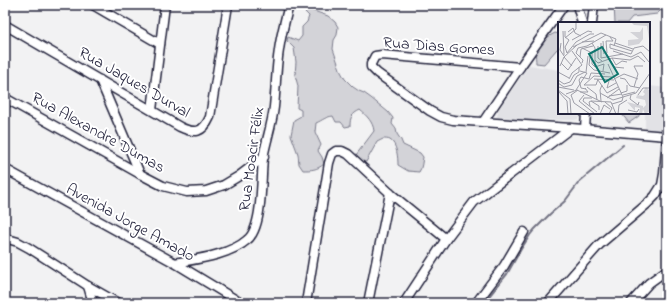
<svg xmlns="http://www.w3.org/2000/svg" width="672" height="308" font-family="'Indie Flower',sans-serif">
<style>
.built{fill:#e2e2e6}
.green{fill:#d3d3d8;stroke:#7a7a8a}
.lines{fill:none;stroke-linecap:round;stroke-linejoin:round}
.stream{stroke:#727282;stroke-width:2}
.minor-casing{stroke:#22223b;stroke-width:11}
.minor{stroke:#fff;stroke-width:8}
.labels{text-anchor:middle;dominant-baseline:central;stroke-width:4;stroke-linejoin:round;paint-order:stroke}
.street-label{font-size:16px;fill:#22223b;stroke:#fff}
.inset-road{fill:none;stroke:#9f9fa9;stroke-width:1}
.view{fill:#0f766e;fill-opacity:0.15;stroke:#0f766e;stroke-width:2}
.inset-edge{fill:none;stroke:#22223b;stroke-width:2}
</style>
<rect width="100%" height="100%" fill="#f2f2f3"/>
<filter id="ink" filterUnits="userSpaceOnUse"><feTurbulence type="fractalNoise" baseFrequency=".025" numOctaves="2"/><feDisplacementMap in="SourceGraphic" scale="8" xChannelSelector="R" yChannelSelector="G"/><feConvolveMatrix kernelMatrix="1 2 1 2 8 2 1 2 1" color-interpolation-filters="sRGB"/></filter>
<g filter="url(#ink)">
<g class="built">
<path d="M 529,65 L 559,70 L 559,113 L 580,113 L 578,119 L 574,120 L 502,120 L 498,119 L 497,116 L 499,109 Z"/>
<path d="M 649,86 L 667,88 L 667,131 L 645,131 L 645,113 L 649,113 Z"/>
</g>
<g class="green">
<path d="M 614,5 L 666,5 L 657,14 L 632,17 L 627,23 L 615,23 Z"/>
<path d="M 305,8 L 328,16 L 335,22 L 338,27 L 337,35 L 334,40 L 333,49 L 341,72 L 345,79 L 353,87 L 359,91 L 364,93 L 371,98 L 388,112 L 393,118 L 392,124 L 396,129 L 397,134 L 401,140 L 403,145 L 420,153 L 423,157 C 422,162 422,168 419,172 L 408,171 L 398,165 C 398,158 397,144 390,140 C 388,139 385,139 383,139 L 377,142 L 366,162 L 358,160 L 356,155 L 374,131 C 373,122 367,116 360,110 C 352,114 350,117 350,126 L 345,127 L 341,122 L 336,122 L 333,116 C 325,117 323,120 316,123 L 315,132 L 321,145 L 318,151 L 322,157 L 324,164 C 317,170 311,170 303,170 L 299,164 L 298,154 L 291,135 L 294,120 L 301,116 L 301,110 L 297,108 L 298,86 L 295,75 L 296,62 L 294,48 L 287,41 L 288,37 L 298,41 L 302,36 L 302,27 L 307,22 L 309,16 L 304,11 Z"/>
<path d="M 555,33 L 559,34 L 559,49 L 557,49 L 544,64 L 536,63 C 536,60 535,55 536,52 C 539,43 547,37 555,33 Z"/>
<path d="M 621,113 L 639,113 L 639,116 L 629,123 Z"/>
</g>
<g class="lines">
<path class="stream" d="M 485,303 L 490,295 L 507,274 L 521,249 L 530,235 L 534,230 L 550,214 L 565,201 L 580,181 L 623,145"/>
<g class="minor-casing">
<g id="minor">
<path d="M 93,5 L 160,44"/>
<path d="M 577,5 L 582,23"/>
<path d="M 592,23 L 594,5"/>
<path d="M 5,25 L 180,127 C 195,134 203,133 210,117 L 228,5"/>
<path d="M 520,67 L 382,55 L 375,56 L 371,64 L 371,67 L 377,73 L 430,111 L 441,117 L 453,120 L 571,128 L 667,136"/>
<path d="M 100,80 L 140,174"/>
<path d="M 5,98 L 140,174 L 163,186 L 187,192 L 206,191 L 224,185 L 239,176 L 264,157"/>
<path d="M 152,110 L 165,5"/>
<path d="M 483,122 L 520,67 L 564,5"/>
<path d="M 585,129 L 586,113"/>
<path d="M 5,169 L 175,263 L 241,303"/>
<path d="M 5,239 L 8,239 L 18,242 L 29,248 L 88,286 L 118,303"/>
<path d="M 175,263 C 197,259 230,255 247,240 C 263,228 261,178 263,158 C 266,141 272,125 274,107 C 276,88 276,69 279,50 C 281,35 285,20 289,5"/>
<path d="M 88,286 L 93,303"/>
<path d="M 306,303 L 329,163 L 332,154 L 336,151 L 342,151 L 348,154 L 390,193 L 446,239"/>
<path d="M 368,303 L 390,193"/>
<path d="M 404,303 L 446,239 L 474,202 L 571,128"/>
<path d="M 476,303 L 504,266 L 524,232"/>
<path d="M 548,303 L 599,245 L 647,204 L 655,196 L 662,185 L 664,174 L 667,136"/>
<path d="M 631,303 L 649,283 L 667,270"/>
</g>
</g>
<use href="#minor" class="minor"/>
</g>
</g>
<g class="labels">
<g class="street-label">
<text transform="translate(439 47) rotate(4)">Rua Dias Gomes</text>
<text transform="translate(134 83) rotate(30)">Rua Jaques Durval</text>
<text transform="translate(98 133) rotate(29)">Rua Alexandre Dumas</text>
<text transform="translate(252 159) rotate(-82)">Rua Moacir Félix</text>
<text transform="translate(130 223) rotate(29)">Avenida Jorge Amado</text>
</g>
</g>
<g transform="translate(558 22)">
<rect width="92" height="92" fill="#f2f2f3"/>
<path d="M 73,0 L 92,0 L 92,23 L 89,4 L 76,3 ZM 85,5 L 85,17 L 81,22 L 70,24 L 70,18 L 81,17 L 72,10 L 82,10 ZM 88,65 L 92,69 L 92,89 L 87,92 L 85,87 L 84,92 L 75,92 L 81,91 L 82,86 L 77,85 L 77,89 L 69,80 L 85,84 L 85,86 L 88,83 L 87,78 L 78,76 L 79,73 L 85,74 L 87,72 L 85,70 Z" fill="#d3d3d8"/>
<path class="inset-road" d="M 5,9 L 6,33M 7,9 L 7,15 L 11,18 L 7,25 L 9,31M 10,10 L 15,6 L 17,11 L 23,14M 7,16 L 18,7 L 18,0M 14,18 L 30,9 L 34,10M 45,19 L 46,32M 24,20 L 36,19M 3,21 L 2,28 L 6,34M 34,21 L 37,26 L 37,44M 43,21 L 43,36 L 65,32M 57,21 L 75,27M 40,24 L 40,36 L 44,39M 15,25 L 43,11 L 58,17 L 56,24M 24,26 L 34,31 L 34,42 L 37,45M 52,26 L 73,32 L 76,26 L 85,24 L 92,30M 52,26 L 52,22 L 74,29M 55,29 L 73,35 L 83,30 L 91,40M 9,31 L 18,20 L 32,12 L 36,12M 49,31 L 48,19 L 55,19 L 52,15M 6,35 L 14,44M 22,35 L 23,27 L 35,24M 32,35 L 31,43 L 36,48 L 52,51M 51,36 L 56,45 L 66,46M 54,36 L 58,43 L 64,39 L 69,40M 37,38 L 40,41 L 54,36 L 72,38 L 80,34 L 87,40M 3,41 L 10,48 L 18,36M 24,41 L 25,38 L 18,31 L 20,26 L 29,24 L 48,13M 50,42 L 65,75M 2,44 L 6,35 L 19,23M 37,45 L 46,42 L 45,49M 0,50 L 11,56M 28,50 L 30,34M 62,56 L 67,57 L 72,64 L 82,66M 11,57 L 14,51 L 24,43 L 14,29M 31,57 L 33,51 L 47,52M 36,57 L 56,58M 56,57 L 66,52 L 80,57M 0,58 L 6,62 L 12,60 L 16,53 L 21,50 L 21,45M 40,58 L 49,71 L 60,65M 51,59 L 49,66 L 58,61M 0,61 L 6,65 L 14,63 L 19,54 L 27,50M 26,63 L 36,54 L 54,55M 26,63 L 38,63 L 40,57M 0,65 L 16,68M 29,65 L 38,72 L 39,78M 76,65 L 80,52 L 76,44 L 85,44M 28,67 L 23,66 L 21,58 L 23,55 L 31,57M 0,68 L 12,77 L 13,92M 18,68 L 29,51 L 22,49M 0,69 L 9,79 L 10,92M 22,70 L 30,70 L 27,66M 42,71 L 55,78 L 65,75M 63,71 L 69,69 L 69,63M 8,72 L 19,68 L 44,80M 26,73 L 21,79 L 37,92M 65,73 L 77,70M 73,73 L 72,77 L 80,83 L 81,80M 80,73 L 85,66 L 92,66M 51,74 L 64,72M 34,76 L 26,76 L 25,79 L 39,90M 49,76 L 61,67M 33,79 L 41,84 L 41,88M 43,79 L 42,68 L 44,63M 47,80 L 54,86 L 51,92M 16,81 L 32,92M 16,81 L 13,73 L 20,68M 54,82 L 64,79 L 65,75 L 78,71 L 92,51M 32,84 L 31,80 L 33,79 L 53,80 L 58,92M 70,88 L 79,90 L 81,87M 42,92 L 46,83 L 52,87M 60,92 L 61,83 L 69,78"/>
<path class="view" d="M 44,25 L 60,52 L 47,60 L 31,32 Z"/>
<rect width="92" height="92" class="inset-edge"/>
</g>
<rect width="672" height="308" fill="none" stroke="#fff" stroke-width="20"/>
<rect x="10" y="10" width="652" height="288" fill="none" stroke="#22223b" stroke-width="1.5" filter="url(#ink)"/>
</svg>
